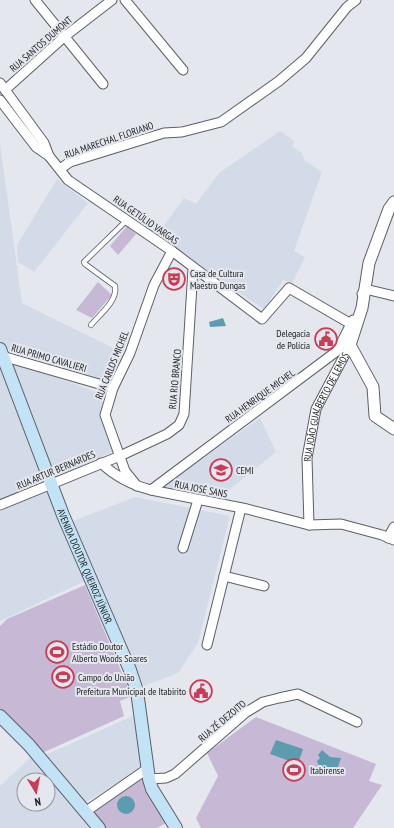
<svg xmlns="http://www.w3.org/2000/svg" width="394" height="828" font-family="'PT Sans Narrow',sans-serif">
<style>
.built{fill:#d4dbe8;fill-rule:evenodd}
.green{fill:#c7b9d6}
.water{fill:#5b9cae}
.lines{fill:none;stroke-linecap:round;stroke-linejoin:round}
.service-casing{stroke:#5c5f65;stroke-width:6}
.minor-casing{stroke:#5c5f65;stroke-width:11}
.tertiary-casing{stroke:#5c5f65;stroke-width:13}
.secondary-casing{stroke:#5c5f65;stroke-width:14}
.service{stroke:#fff;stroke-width:4.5}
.minor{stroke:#fff;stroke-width:9}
.tertiary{stroke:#fff;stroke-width:11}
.secondary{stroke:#c2e2f5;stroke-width:12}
.labels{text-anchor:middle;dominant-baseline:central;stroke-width:4;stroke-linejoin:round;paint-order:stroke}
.street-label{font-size:10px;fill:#1b1d1f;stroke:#e4e7ee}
.poi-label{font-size:10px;fill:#1b1d1f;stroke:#e4e7ee;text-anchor:start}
</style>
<rect width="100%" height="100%" fill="#e4e7ee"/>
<g class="built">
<path d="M 280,131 L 294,141 L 293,147 L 302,153 L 304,160 L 322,172 L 294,251 L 305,257 L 292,283 L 283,280 L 264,309 L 218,279 L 158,234 L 184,198 L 196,204 L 219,173 Z"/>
<path d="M 0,144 L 22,303 L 117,350 L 109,381 L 0,346 Z"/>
<path d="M 57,179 L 88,203 L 34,272 L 18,262 L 17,245 Z"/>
<path d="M 7,359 L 101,394 L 103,422 L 114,451 L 54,478 Z"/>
<path d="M 0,368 L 43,481 L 0,500 Z"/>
<path d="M 260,418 L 276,452 L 218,499 L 163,487 Z"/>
<path d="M 48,490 L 85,581 L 0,621 L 0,511 Z"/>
<path d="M 135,497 L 230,516 L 198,643 L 178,673 L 144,686 L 73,521 Z"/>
<path d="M 133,716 L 141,768 L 86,802 L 45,755 Z"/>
<path d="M 31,757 L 92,828 L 0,828 L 0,786 ZM 24,780 L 48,780 L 48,804 L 24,804 Z"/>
</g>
<g class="green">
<path d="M 127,226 L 136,234 L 118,255 L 110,246 Z"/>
<path d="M 98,282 L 112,295 L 92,318 L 76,310 Z"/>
<path d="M 85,585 L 127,685 L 130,697 L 120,701 L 124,716 L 40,754 L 0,708 L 0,626 L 7,619 Z"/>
<path d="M 256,717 L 376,764 L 369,781 L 382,785 L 353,828 L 201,828 L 196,818 L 218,776 L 207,753 Z"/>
<path d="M 142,774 L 168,822 L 157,828 L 104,828 L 89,811 Z"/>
</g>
<g class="water">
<path d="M 223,318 L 226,326 L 210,327 L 209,322 Z"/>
<path d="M 276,740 L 303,749 L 298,764 L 270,754 Z"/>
<path d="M 322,750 L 330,757 L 341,758 L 336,773 C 328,771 319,770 317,761 L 320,758 L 318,755 Z"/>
<circle cx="126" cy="805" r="9"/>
</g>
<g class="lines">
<g class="service-casing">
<path id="service" d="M 91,325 C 99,315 118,301 115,286 L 85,264 L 84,262 L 127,220"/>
</g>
<g class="minor-casing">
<g id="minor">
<path d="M 35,0 L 103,84"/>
<path d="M 125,0 L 183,70"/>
<path d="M 0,83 L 44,143 L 49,156"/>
<path d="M 5,90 L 64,37 L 112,0"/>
<path d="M 0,100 L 36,147 L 49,156 L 68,180 L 172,251 L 262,319 L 289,288 L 351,324"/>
<path d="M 60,169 L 70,162 L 164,133 L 182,132 L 221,122 L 279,81 L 306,58 L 347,7 L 356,0"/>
<path d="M 362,294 L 365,289 L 394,296"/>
<path d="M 2,356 L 113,388"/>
<path d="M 101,463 C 116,477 131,485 151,490 L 337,351 L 353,320"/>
<path d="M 137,486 L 125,471 L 105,415 L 113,388 L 130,353 L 154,285 L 172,251"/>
<path d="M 151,490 L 247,509 L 309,525 L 341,524 L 382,535 L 394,540"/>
<path d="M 0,505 L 120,456 L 167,434 L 179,425 L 184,414 L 193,269"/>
<path id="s1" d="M 309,525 L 307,458 L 316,409 L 350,345"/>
<path d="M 388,538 L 394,527"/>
<path d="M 183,548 L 198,500"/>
<path d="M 224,576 L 264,586"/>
<path d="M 207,645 L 241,508"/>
<path d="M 149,779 L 166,778 L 175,774 L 245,713 L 263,702 L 279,698 L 298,694 L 357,722"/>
<path d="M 85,812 L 147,769"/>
</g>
</g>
<g class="tertiary-casing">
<path id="tertiary" d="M 394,202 L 389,209 L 369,263 L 362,308 L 350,345 L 373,387 L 375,416 L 394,429"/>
</g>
<g class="secondary-casing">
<g id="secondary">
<path id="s2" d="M 0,349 L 63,515 L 130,670 L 137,691 L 149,779 L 152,789 L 176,828"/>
<path d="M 0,716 L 29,745 L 99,828"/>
</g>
</g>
<use href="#service" class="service"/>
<use href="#minor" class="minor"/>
<use href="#tertiary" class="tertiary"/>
<use href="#secondary" class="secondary"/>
</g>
<defs>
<g id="theatre-ring" transform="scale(1.15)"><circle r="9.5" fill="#e4e7ee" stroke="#cb3b55" stroke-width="1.5"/><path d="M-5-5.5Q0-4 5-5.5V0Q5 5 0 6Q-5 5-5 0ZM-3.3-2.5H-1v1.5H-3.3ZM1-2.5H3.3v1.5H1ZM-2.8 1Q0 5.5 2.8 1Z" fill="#cb3b55"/></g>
<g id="civic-ring" transform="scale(1.15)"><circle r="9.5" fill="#e4e7ee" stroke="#cb3b55" stroke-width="1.5"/><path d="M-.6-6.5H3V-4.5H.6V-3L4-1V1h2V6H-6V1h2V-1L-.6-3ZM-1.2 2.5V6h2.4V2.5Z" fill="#cb3b55"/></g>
<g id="school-ring" transform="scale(1.15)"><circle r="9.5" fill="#e4e7ee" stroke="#cb3b55" stroke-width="1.5"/><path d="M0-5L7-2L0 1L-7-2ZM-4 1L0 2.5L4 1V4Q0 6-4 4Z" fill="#cb3b55"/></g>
<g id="stadium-ring" transform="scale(1.15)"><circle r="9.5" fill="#e4e7ee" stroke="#cb3b55" stroke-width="1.5"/><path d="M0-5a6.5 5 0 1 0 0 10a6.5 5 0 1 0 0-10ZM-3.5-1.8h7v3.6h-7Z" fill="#cb3b55"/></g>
</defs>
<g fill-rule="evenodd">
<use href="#theatre-ring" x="174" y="279"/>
<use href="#civic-ring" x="326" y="339"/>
<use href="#school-ring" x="221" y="470"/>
<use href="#stadium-ring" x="57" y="652"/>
<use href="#stadium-ring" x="63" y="677"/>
<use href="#civic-ring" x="201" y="691"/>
<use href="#stadium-ring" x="294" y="770"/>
</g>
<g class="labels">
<g class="street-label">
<text transform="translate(41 44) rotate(-41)">RUA SANTOS DUMONT</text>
<text transform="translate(109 140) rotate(-19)">RUA MARECHAL FLORIANO</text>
<text transform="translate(146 220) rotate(35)">RUA GETÚLIO VARGAS</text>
<text transform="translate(49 358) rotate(16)">RUA PRIMO CAVALIERI</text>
<text transform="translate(112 365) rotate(-68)">RUA CARLOS MICHEL</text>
<text transform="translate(175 379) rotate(-85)">RUA RIO BRANCO</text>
<text transform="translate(260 396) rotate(-36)">RUA HENRIQUE MICHEL</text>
<text stroke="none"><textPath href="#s1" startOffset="122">RUA JOÃO GUALBERTO DE LEMOS</textPath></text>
<text transform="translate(56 470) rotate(-23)">RUA ARTUR BERNARDES</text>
<text transform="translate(201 489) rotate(11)">RUA JOSÉ SANS</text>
<text stroke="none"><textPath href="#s2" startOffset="233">AVENIDA DOUTOR QUEIROZ JÚNIOR</textPath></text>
<text transform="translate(222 721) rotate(-40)">RUA ZÉ DEZOITO</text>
</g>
<g class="poi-label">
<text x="190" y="273">Casa de Cultura<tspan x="190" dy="12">Maestro Dungas</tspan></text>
<text x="310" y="333" text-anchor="end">Delegacia<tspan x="310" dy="12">de Polícia</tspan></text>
<text x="236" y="470">CEMI</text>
<text x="72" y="646">Estádio Doutor<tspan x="72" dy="12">Alberto Woods Soares</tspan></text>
<text x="78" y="677">Campo do União</text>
<text x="186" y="691" text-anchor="end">Prefeitura Municipal de Itabirito</text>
<text x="310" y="770">Itabirense</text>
</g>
</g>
<g transform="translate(36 792) rotate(170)"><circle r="19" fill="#e4e7ee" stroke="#94969b"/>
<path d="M0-3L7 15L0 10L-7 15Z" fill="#cb3b55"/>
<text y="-6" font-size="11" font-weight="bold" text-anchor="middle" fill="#1b1d1f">N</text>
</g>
</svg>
